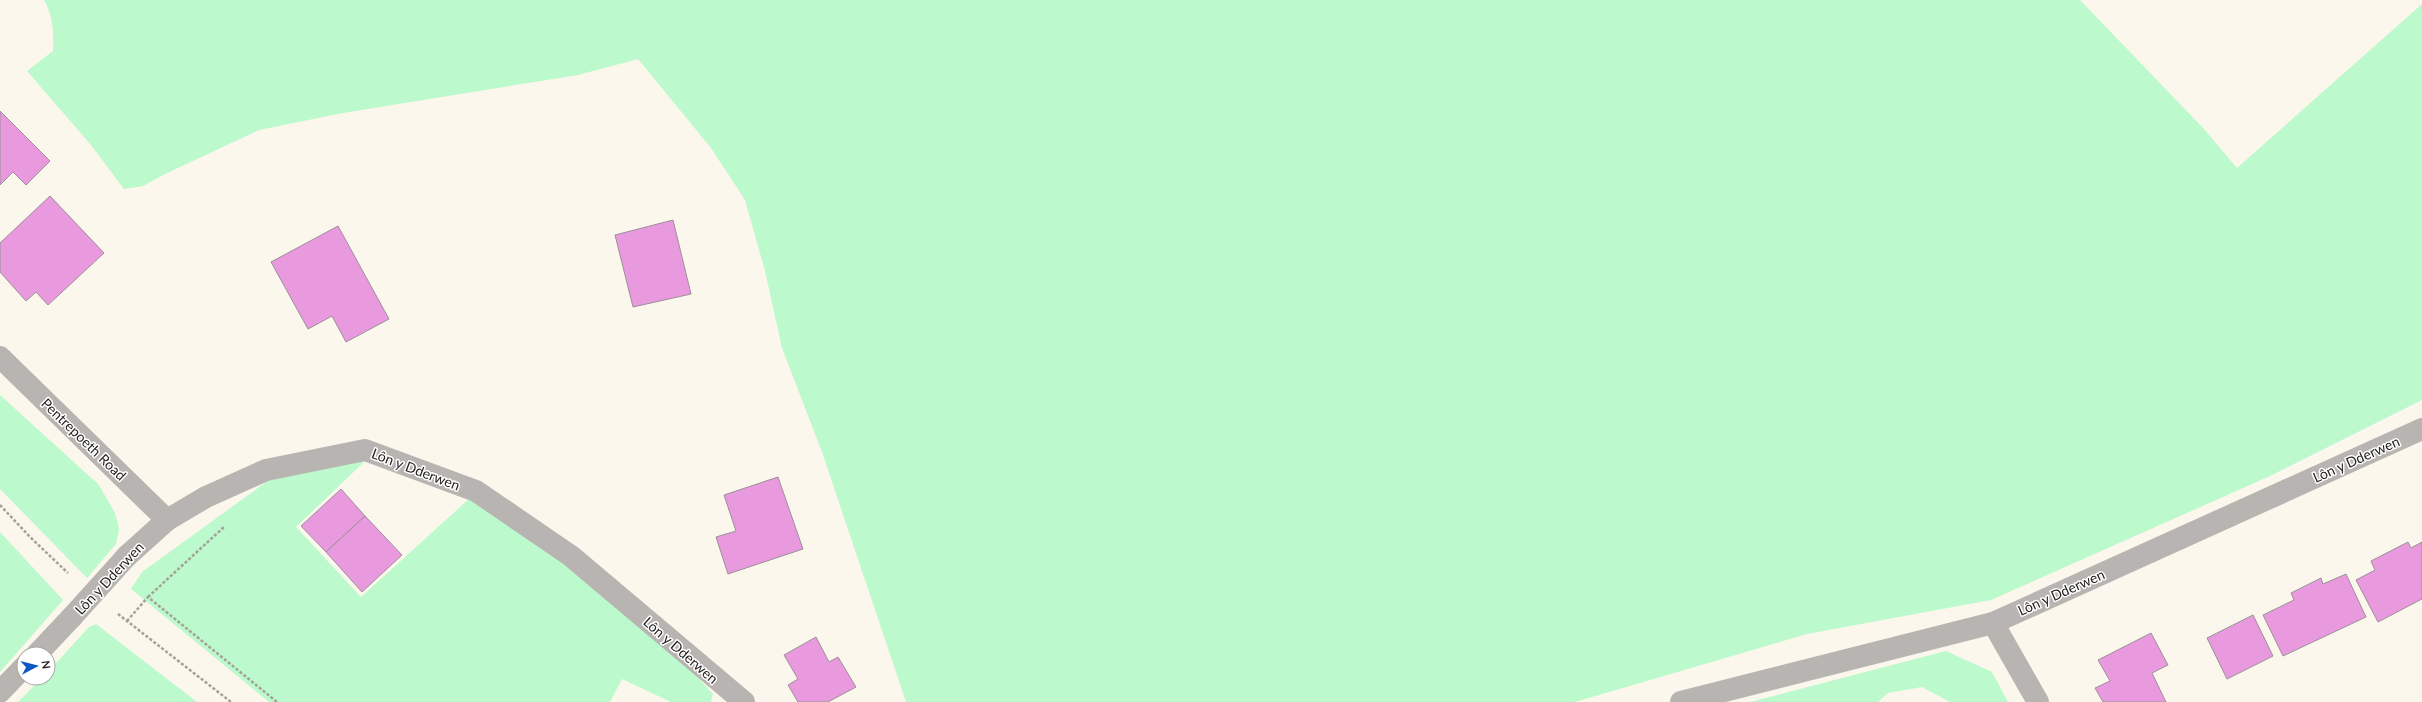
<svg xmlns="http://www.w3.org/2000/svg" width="2422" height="702" font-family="Lato,sans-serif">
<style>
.green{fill:#bcf9cc}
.building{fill:#e999de;stroke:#9a9198}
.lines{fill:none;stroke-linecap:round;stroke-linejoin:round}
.path{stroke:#a4a198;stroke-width:2.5;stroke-dasharray:3 2;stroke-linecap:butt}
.minor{stroke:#b8b4b1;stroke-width:22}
.minor-bridge{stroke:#b8b4b1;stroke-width:22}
.labels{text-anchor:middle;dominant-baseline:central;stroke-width:3;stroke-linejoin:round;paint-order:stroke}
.street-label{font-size:14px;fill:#24221e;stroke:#fff}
</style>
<rect width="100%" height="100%" fill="#fcf7ec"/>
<g class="green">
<path d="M 44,0 L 2080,0 L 2204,129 L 2237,168 L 2422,4 L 2422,400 L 2270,476 L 1991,600 L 1807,634 L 1575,702 L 906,702 L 822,452 L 782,348 L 765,271 L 745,200 L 711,148 L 638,59 L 578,75 L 343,113 L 259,130 L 165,174 L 143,186 L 124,189 L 91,145 L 27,71 L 53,51 C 54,32 53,16 44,0 Z"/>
<path d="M 0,395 L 99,485 L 115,513 L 119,529 L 116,544 L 87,578 L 0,489 Z"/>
<path d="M 365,461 L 296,527 L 361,597 L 470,498 L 578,571 L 680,658 L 713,694 L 711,702 L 671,702 L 622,679 L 610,702 L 269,702 L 131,589 L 142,572 L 269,480 Z"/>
<path d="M 0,532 L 63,600 L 0,672 Z"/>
<path d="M 96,624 L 197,702 L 18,702 L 42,678 L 48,678 L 48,672 L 89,627 Z"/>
<path d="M 1946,651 L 1992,672 L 2008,702 L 1950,702 L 1922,687 L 1888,693 L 1878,702 L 1750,702 Z"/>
</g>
<g class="building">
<path d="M 0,111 L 50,161 L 26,185 L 13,172 L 0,185 Z"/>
<path d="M 50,196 L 104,253 L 48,305 L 36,292 L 26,301 L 0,272 L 0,243 Z"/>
<path d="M 673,220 L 691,294 L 633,307 L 615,235 Z"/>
<path d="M 338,226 L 389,319 L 346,342 L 332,316 L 308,329 L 271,262 Z"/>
<path d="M 778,477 L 803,549 L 728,574 L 716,537 L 736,531 L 724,495 Z"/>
<path d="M 341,489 L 365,516 L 326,552 L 301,526 Z"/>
<path d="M 365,516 L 402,555 L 362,592 L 326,552 Z"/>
<path d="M 2408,542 L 2411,548 L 2422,542 L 2422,599 L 2378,622 L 2356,580 L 2375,570 L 2371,561 Z"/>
<path d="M 2346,574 L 2366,617 L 2283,656 L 2263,615 L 2294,600 L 2291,593 L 2321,578 L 2323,584 Z"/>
<path d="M 2253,615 L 2273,656 L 2227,679 L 2207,638 Z"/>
<path d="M 2151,633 L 2168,665 L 2152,673 L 2166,702 L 2103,702 L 2095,688 L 2110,681 L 2098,660 Z"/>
<path d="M 816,637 L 829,662 L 838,657 L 856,687 L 828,702 L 798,702 L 788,685 L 798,679 L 784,655 Z"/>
</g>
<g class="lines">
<g class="path">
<path d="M 0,505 L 30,537 L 68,573"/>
<path d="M 148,597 L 224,527"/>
<path d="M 118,614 L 231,702"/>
<path d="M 127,621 L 148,597 L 277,702"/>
</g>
<g class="minor">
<path d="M 0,357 L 167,520"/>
<path d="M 127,556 L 167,520 L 206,497 L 266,470 L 365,450 L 476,491 L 571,556 L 744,702"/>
<path d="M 1993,623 L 2038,702"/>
<path d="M 37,654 L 71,618"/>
<path d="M 0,692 L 24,667"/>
<path d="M 1681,702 L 1993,623 L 2422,429"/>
</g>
<path class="minor-bridge" d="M 71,618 L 127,556"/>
</g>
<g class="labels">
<g class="street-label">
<text transform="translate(84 439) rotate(44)">Pentrepoeth Road</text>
<text transform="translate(2356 459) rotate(-24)">Lôn y Dderwen</text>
<text transform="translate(416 469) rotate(21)">Lôn y Dderwen</text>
<text transform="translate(109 578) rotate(-47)">Lôn y Dderwen</text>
<text transform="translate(2061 592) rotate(-24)">Lôn y Dderwen</text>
<text transform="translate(681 650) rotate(41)">Lôn y Dderwen</text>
</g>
</g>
<g transform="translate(36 666) rotate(83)"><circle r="19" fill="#ffffff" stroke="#a7a7a5"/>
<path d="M0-3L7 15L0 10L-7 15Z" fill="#0c59c3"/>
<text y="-6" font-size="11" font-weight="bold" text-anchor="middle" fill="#24221e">N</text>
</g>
</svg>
